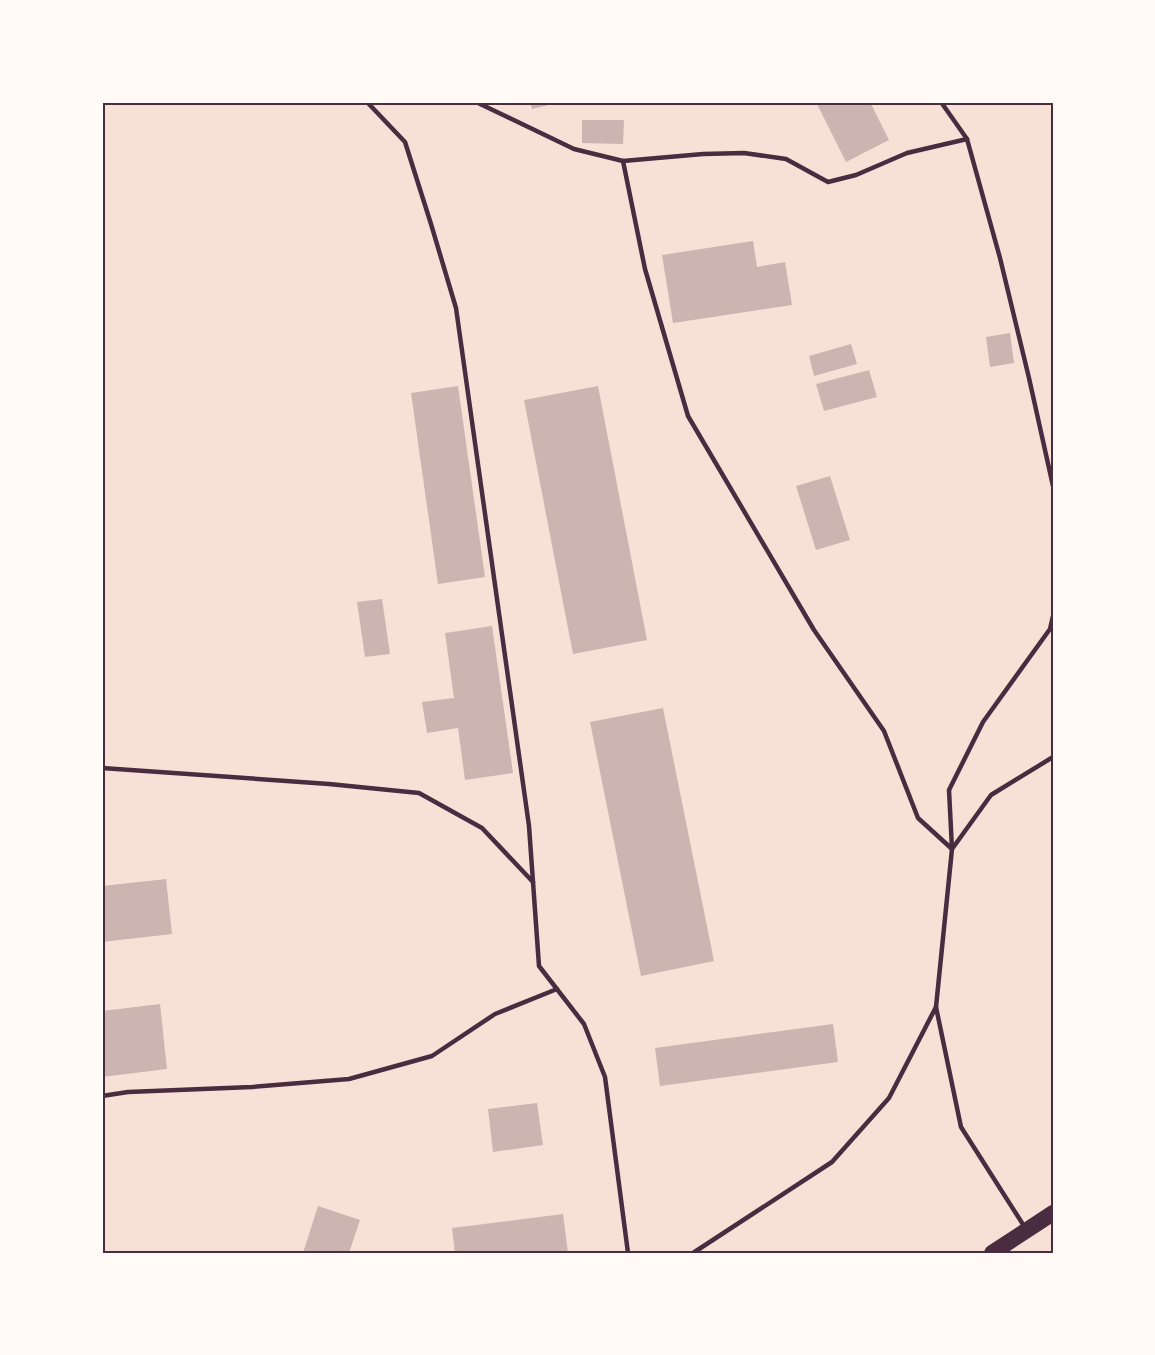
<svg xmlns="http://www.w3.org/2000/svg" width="1155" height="1355" font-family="'Fira Sans Condensed',sans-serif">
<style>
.building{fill:#ccb4b1}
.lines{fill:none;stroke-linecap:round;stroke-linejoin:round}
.service{stroke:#4a2c40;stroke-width:4.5}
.trunk{stroke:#4a2c40;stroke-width:16}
.neatline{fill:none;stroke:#4a2c40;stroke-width:2}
</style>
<rect width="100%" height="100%" fill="#f7e1d7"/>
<g class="building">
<path d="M 530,102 L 557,102 L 557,103 L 532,109 Z"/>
<path d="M 816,102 L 870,102 L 889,140 L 846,162 Z"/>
<path d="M 582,120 L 624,120 L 623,144 L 582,143 Z"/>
<path d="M 753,241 L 757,267 L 785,262 L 792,305 L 673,323 L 662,255 Z"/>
<path d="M 1010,333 L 1014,363 L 990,367 L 986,337 Z"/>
<path d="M 851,344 L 857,364 L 814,376 L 809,356 Z"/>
<path d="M 869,370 L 877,397 L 824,411 L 816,384 Z"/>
<path d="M 458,386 L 485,577 L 438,584 L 411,393 Z"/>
<path d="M 598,386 L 647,640 L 573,654 L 524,400 Z"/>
<path d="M 830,476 L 850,540 L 816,550 L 796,486 Z"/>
<path d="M 382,599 L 390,654 L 365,657 L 357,602 Z"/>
<path d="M 492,626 L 513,773 L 465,780 L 458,728 L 427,733 L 422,702 L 454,698 L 445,633 Z"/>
<path d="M 663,708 L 714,961 L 641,976 L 590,722 Z"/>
<path d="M 166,879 L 172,934 L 102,942 L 102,886 Z"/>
<path d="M 160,1004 L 167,1069 L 102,1077 L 102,1011 Z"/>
<path d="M 833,1024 L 838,1062 L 660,1086 L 655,1048 Z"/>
<path d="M 537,1103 L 543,1145 L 493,1152 L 488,1109 Z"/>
<path d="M 318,1206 L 360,1220 L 349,1253 L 303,1253 Z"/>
<path d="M 563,1214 L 568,1253 L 455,1253 L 452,1228 Z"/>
</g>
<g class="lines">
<g class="service">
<path d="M 367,102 L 405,142 L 431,224 L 456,308 L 529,826 L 539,966 L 584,1024 L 605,1077 L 628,1253"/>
<path d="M 476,102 L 574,149 L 623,161 L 703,154 L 744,153 L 786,159 L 828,182 L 856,175 L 907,153 L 967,139"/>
<path d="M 941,102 L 967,139 L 1000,258 L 1029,378 L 1053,486"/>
<path d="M 623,161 L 645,269 L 688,416 L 814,630 L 884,731 L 918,818 L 952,849 L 949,790 L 983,722 L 1050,629 L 1053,616"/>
<path d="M 102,768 L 329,784 L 419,793 L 482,828 L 533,882"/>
<path d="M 936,1007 L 961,1127 L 1024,1226"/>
<path d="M 102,1096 L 128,1092 L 252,1087 L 349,1079 L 432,1056 L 495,1014 L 557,989"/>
<path d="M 693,1253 L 832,1162 L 889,1098 L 936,1007 L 952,849 L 991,795 L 1053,757"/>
</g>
<path class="trunk" d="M 992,1253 L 1053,1213"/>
</g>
<rect width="1155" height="1355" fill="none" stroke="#fffaf5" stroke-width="207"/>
<rect x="104" y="104" width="948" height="1148" class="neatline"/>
</svg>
